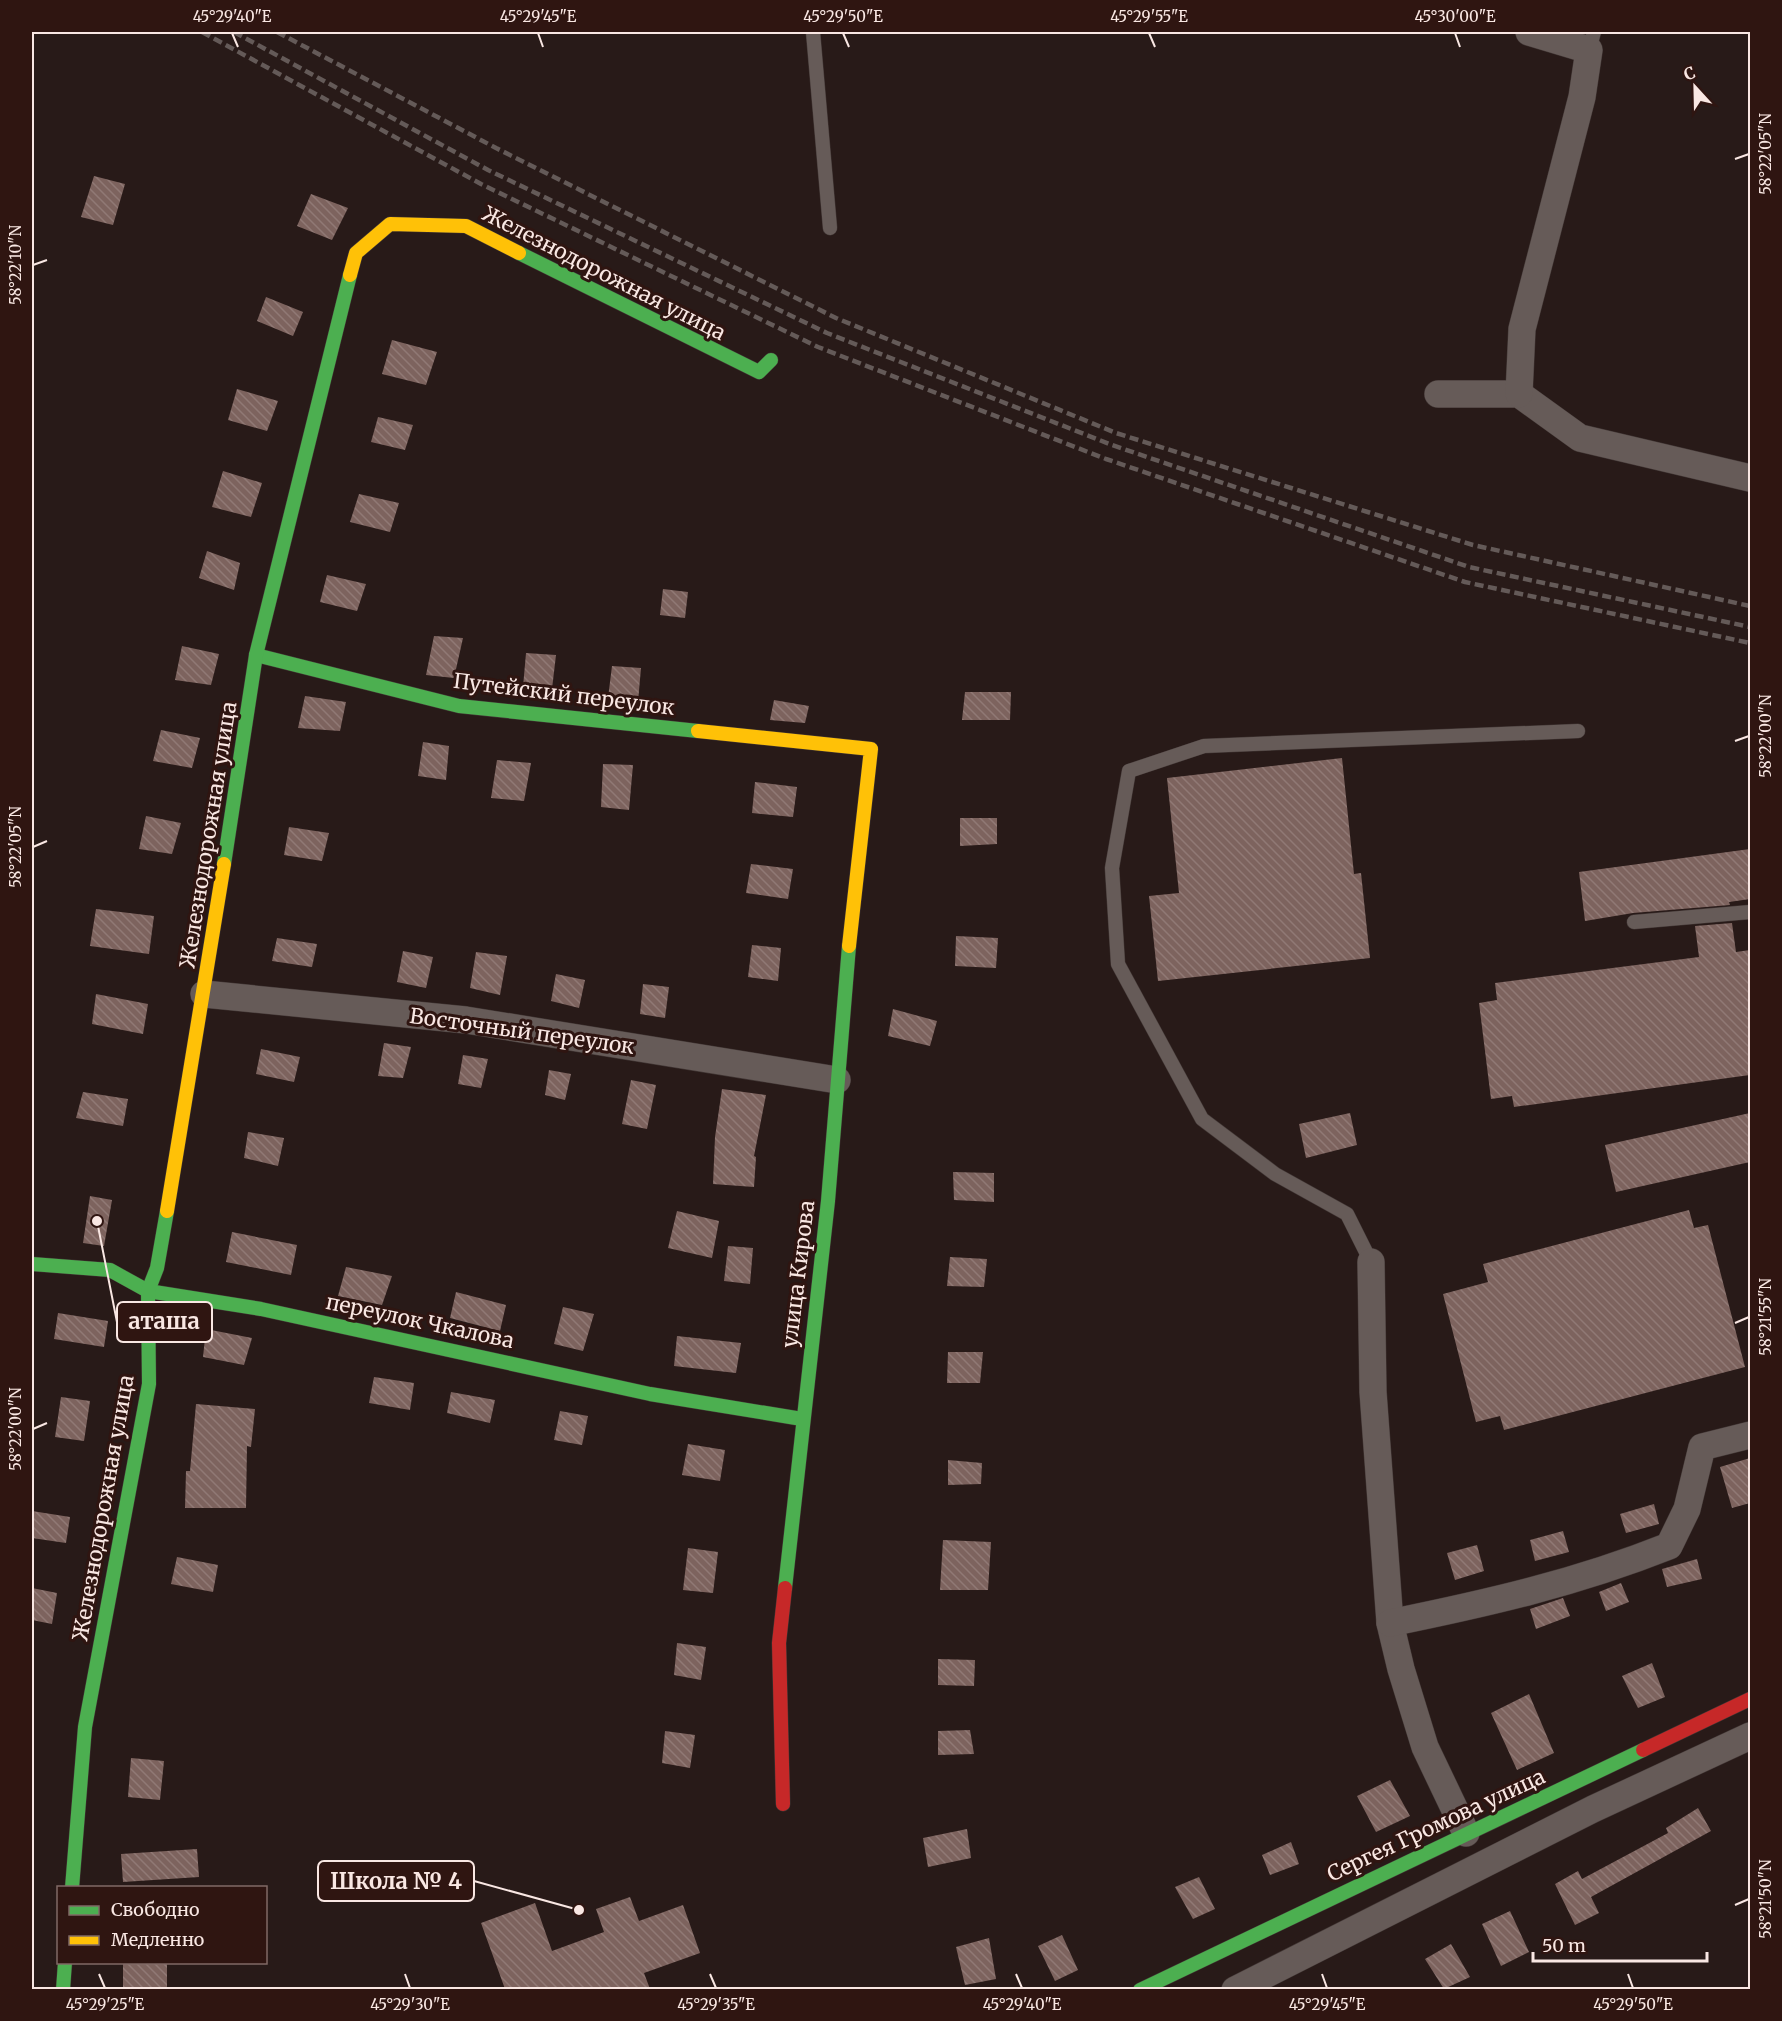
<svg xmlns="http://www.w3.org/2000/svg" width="1782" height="2021" font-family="Merriweather,serif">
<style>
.building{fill:url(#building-back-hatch)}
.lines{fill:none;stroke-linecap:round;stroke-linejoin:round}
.lane-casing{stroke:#423735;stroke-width:15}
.street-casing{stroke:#423735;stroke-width:28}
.fast-casing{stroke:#423735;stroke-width:15}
.slow-casing{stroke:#423735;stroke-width:15}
.jam-casing{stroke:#423735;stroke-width:15}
.lane{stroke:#665b58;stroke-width:14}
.street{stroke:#665b58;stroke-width:27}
.fast{stroke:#4caf50;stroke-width:14}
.slow{stroke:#ffc107;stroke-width:14}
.jam{stroke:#c62828;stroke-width:14}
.rail{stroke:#645a58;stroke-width:4.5;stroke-dasharray:9 4.5;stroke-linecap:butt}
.ticks{fill:none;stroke:#f9e7e3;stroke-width:2}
.labels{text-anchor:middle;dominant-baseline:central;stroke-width:6;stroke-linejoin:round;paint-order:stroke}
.street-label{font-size:21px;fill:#f9e7e3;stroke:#2f1511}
.leader{fill:none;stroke:#f9e7e3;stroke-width:2}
.callout-dot{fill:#f9e7e3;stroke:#2f1511;stroke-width:2}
.callout{fill:#2f1511;stroke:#f9e7e3;stroke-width:2}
.callout-label{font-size:22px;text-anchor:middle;font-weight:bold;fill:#f9e7e3}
.neatline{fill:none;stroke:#f9e7e3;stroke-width:2}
.ticks-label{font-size:15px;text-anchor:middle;fill:#f9e7e3}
</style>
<defs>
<pattern id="building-back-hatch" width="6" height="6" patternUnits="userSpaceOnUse" patternTransform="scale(1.5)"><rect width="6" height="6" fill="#7d635e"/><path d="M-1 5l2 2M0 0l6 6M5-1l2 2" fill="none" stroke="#907975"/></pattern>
</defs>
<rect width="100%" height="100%" fill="#281a18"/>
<g class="building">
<path d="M 94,176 L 125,184 L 113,225 L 81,217 Z"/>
<path d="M 311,194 L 348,208 L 332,240 L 297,226 Z"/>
<path d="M 266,297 L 303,312 L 293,336 L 257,321 Z"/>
<path d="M 392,340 L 437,352 L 426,385 L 382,374 Z"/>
<path d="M 237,389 L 278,401 L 267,431 L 228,420 Z"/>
<path d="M 378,417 L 413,425 L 405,450 L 371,442 Z"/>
<path d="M 223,471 L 262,483 L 251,517 L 212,507 Z"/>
<path d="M 359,494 L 399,503 L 390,532 L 350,522 Z"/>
<path d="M 207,551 L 240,563 L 234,590 L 199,578 Z"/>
<path d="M 327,575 L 366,584 L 357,611 L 320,602 Z"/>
<path d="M 663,589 L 688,592 L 685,618 L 660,615 Z"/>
<path d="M 434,636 L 463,638 L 454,678 L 426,675 Z"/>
<path d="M 182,646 L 219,654 L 211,685 L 175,680 Z"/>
<path d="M 526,653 L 556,655 L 552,689 L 523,687 Z"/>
<path d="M 612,666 L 641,668 L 638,702 L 608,698 Z"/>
<path d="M 965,692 L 1011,692 L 1010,720 L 962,720 Z"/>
<path d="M 305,696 L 346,702 L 340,731 L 298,728 Z"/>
<path d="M 774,700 L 809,706 L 805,723 L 770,720 Z"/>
<path d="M 161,730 L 200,738 L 192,768 L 153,761 Z"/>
<path d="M 423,742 L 449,746 L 446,780 L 418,776 Z"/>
<path d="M 1342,758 L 1354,874 L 1361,873 L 1370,958 L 1158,981 L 1149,896 L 1179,893 L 1167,778 Z"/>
<path d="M 497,760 L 531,763 L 524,801 L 491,798 Z"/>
<path d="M 603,764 L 633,765 L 629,810 L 601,807 Z"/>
<path d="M 755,782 L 797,787 L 793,817 L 752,813 Z"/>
<path d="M 146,816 L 181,823 L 172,854 L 139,849 Z"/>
<path d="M 960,818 L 997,818 L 997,844 L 960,846 Z"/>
<path d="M 289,827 L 329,833 L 322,861 L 284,855 Z"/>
<path d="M 1750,849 L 1750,899 L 1729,902 L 1730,905 L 1633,913 L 1585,921 L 1579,872 Z"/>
<path d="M 751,864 L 793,869 L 788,899 L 746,893 Z"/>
<path d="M 96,909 L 154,916 L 149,954 L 90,946 Z"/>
<path d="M 1732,923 L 1736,952 L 1750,950 L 1750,1075 L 1514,1107 L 1512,1096 L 1491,1099 L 1479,1003 L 1497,1000 L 1495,983 L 1699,957 L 1695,926 Z"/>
<path d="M 956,936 L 998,938 L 996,968 L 955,966 Z"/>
<path d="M 277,938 L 317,944 L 312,967 L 272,961 Z"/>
<path d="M 752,945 L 781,948 L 778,981 L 748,977 Z"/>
<path d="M 403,951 L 433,957 L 426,988 L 397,982 Z"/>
<path d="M 476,952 L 507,956 L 500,995 L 470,988 Z"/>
<path d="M 556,974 L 585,980 L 579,1008 L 551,1001 Z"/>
<path d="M 643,984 L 669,987 L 665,1018 L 640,1014 Z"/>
<path d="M 96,994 L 148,1004 L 143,1034 L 92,1024 Z"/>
<path d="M 893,1009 L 937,1021 L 930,1046 L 888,1036 Z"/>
<path d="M 384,1043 L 411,1047 L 403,1078 L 378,1076 Z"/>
<path d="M 261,1049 L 300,1057 L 294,1082 L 256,1074 Z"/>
<path d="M 463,1055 L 488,1059 L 481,1088 L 458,1084 Z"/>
<path d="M 549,1070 L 571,1074 L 565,1100 L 545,1095 Z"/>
<path d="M 631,1080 L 656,1085 L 647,1129 L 622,1124 Z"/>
<path d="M 722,1089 L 766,1095 L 754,1156 L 756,1157 L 754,1187 L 713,1184 L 715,1137 Z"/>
<path d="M 83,1092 L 128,1099 L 123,1126 L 76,1118 Z"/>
<path d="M 1350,1113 L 1357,1145 L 1306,1158 L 1299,1124 Z"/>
<path d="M 1750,1113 L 1750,1162 L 1616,1192 L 1605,1145 Z"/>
<path d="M 248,1132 L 284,1138 L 278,1166 L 244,1158 Z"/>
<path d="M 953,1172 L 994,1173 L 994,1202 L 954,1200 Z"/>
<path d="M 90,1196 L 112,1200 L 104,1246 L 83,1243 Z"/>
<path d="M 1689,1210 L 1694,1228 L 1708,1225 L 1745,1367 L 1504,1430 L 1500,1416 L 1476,1422 L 1443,1294 L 1488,1282 L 1483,1264 Z"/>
<path d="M 677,1211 L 719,1221 L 712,1258 L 668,1248 Z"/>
<path d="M 232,1232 L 297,1245 L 291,1275 L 226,1262 Z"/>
<path d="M 728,1246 L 753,1248 L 750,1284 L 724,1281 Z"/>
<path d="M 950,1257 L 987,1259 L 984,1287 L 947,1286 Z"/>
<path d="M 346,1267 L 392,1276 L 382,1305 L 338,1296 Z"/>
<path d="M 456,1292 L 506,1305 L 500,1331 L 450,1318 Z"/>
<path d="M 563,1307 L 594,1314 L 583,1351 L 554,1344 Z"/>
<path d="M 58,1313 L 108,1321 L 104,1347 L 54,1339 Z"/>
<path d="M 206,1329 L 252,1338 L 244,1365 L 203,1357 Z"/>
<path d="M 677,1336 L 741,1343 L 736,1373 L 674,1366 Z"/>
<path d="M 948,1352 L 983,1352 L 980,1383 L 947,1383 Z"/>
<path d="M 374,1377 L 414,1383 L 410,1410 L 369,1403 Z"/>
<path d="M 451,1392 L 495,1400 L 490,1423 L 447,1413 Z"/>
<path d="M 61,1397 L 90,1401 L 84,1441 L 55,1437 Z"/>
<path d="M 196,1404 L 255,1409 L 251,1447 L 247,1446 L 246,1508 L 185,1508 L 186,1471 L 190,1471 Z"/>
<path d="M 560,1411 L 588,1416 L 582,1445 L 554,1440 Z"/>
<path d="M 688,1444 L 725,1450 L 720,1481 L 682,1475 Z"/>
<path d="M 1750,1458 L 1750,1503 L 1732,1508 L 1720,1467 Z"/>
<path d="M 948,1460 L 982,1463 L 981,1484 L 948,1485 Z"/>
<path d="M 1654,1504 L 1659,1524 L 1626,1533 L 1620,1514 Z"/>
<path d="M 32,1511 L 70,1517 L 66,1543 L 32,1538 Z"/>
<path d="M 1563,1531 L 1569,1552 L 1535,1561 L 1530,1540 Z"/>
<path d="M 943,1540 L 991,1542 L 988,1590 L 940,1590 Z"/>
<path d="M 1477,1545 L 1484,1571 L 1455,1580 L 1447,1553 Z"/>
<path d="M 688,1548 L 718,1552 L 713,1593 L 683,1590 Z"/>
<path d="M 177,1557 L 218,1565 L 213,1592 L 171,1584 Z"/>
<path d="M 1697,1559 L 1702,1579 L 1667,1587 L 1662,1569 Z"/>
<path d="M 1621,1583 L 1629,1602 L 1606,1611 L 1599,1592 Z"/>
<path d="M 32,1588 L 57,1593 L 52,1624 L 32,1620 Z"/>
<path d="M 1563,1598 L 1570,1616 L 1536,1629 L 1530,1609 Z"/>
<path d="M 677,1643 L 706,1647 L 701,1680 L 674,1675 Z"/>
<path d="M 938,1659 L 975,1660 L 974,1686 L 938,1685 Z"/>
<path d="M 1652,1663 L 1665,1697 L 1638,1708 L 1622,1676 Z"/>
<path d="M 1529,1694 L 1554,1753 L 1517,1770 L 1491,1713 Z"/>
<path d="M 970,1730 L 974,1754 L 938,1755 L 938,1731 Z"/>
<path d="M 665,1731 L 695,1735 L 690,1768 L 662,1763 Z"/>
<path d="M 131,1758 L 164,1761 L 160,1800 L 128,1797 Z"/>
<path d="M 1390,1780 L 1410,1816 L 1376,1832 L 1357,1796 Z"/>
<path d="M 1698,1808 L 1711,1831 L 1591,1897 L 1599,1913 L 1575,1925 L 1555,1884 L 1578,1871 L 1582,1879 L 1668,1833 L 1666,1828 Z"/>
<path d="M 967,1829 L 971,1858 L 928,1867 L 923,1838 Z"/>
<path d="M 1291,1842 L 1299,1864 L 1270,1875 L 1262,1855 Z"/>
<path d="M 197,1849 L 199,1877 L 123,1882 L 121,1854 Z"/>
<path d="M 1199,1877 L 1215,1909 L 1193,1919 L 1175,1887 Z"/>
<path d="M 630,1897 L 639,1921 L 683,1905 L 700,1953 L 644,1973 L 650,1989 L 505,1989 L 481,1923 L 535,1903 L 552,1951 L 604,1932 L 596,1909 Z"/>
<path d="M 1510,1911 L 1529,1952 L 1501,1966 L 1482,1924 Z"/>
<path d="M 1062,1935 L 1078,1970 L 1055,1981 L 1038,1946 Z"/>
<path d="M 989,1938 L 996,1979 L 965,1985 L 956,1947 Z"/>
<path d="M 1451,1944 L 1470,1977 L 1444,1989 L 1425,1959 Z"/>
<rect x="123" y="1962" width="44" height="25"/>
</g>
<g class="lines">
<g class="lane-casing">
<g id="lane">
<path d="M 813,32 L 830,228"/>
<path d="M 1589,50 L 1594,32"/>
<path d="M 1634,922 L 1750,912"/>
<path d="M 1371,1262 L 1347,1214 L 1275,1174 L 1202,1119 L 1118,964 L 1112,868 L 1129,771 L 1204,746 L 1578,731"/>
</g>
</g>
<g class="street-casing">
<g id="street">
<path d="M 1438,394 L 1519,394 L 1580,438 L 1750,478"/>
<path d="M 1519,394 L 1522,329 L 1582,97 L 1589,50 L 1529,32"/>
<path d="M 204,994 L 466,1020 L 837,1080"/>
<path d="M 1371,1262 L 1373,1392 L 1390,1623 L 1401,1669 L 1425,1747 L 1466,1833"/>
<path d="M 1390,1623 C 1488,1603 1576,1583 1669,1546 L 1687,1509 L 1702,1447 L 1750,1435"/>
<path d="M 1235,1990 L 1593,1809 L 1750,1736"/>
</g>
</g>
<g class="fast-casing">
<g id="fast">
<path d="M 519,253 L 759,372 L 771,360"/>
<path d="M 256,655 L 459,706 L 698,731"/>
<path d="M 224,864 L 256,655 L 350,275"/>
<path d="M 32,1264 L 110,1270 L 148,1291 L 261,1309 L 650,1394 L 802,1419"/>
<path d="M 785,1588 L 828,1201 L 849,946"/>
<path d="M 72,1888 L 85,1727 L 149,1384 L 148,1291 L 157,1268 L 167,1211"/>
<path d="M 63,1990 L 65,1962"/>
<path d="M 1140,1990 L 1643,1750"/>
</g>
</g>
<g class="slow-casing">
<g id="slow">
<path d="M 350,275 L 356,253 L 390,224 L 466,226 L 519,253"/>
<path d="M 698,731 L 871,749 L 849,946"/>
<path d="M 167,1211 L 224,864"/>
</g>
</g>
<g class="jam-casing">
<g id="jam">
<path d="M 1643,1750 L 1750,1699"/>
<path d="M 783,1804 L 779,1643 L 785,1588"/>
</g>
</g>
<use href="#lane" class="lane"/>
<use href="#street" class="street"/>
<use href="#fast" class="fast"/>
<use href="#slow" class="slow"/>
<use href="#jam" class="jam"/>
<g class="rail">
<path d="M 202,32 L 481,184 L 818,347 L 1106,459 L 1465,582 L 1750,643"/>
<path d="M 234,32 L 488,170 L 827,333 L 1112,445 L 1469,567 L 1750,627"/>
<path d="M 277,32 L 496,148 L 836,318 L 1116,433 L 1473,545 L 1750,606"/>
</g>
</g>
<path class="ticks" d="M 232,33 L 238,47M 538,33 L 543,47M 843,33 L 849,47M 1149,33 L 1155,47M 1455,33 L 1460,47M 1735,159 L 1749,154M 33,265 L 47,260M 1735,741 L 1749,736M 33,847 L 47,841M 1735,1323 L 1749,1317M 33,1429 L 47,1423M 1735,1905 L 1749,1899M 99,1974 L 105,1988M 405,1974 L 410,1988M 710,1974 L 716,1988M 1016,1974 L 1022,1988M 1322,1974 L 1327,1988M 1628,1974 L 1633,1988"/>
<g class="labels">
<g class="street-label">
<text transform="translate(604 273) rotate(27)">Железнодорожная улица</text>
<text transform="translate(564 694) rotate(7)">Путейский переулок</text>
<text transform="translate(208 835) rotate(-81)">Железнодорожная улица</text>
<text transform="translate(522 1031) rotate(8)">Восточный переулок</text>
<text transform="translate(798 1274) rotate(-83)">улица Кирова</text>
<text transform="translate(420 1321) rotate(12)">переулок Чкалова</text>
<text transform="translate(103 1508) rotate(-80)">Железнодорожная улица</text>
<text transform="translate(1436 1825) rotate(-25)">Сергея Громова улица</text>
</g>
</g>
<path class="leader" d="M97 1221L117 1322M579 1910L474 1881"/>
<g class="callout-dot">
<circle cx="97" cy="1221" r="6"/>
<circle cx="579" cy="1910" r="6"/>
</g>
<g class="callout">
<rect x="117" y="1302" width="95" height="40" rx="6"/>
<rect x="318" y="1861" width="156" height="40" rx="6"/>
</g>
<g class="callout-label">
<text x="164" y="1329">аташа</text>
<text x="396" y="1889">Школа № 4</text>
</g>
<rect width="1782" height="2021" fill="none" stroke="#2f1511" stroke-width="66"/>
<rect x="57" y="1886" width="210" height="78" fill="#2f1511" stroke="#806965" stroke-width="1.5"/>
<rect x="69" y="1906" width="30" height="9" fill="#4caf50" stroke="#806965" stroke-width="1.5"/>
<text x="111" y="1916" font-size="18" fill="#f9e7e3">Свободно</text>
<rect x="69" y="1936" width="30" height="9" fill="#ffc107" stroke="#806965" stroke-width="1.5"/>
<text x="111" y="1946" font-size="18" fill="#f9e7e3">Медленно</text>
<g transform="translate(1695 87) rotate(338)" stroke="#2f1511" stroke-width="4.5" paint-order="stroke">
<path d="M0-4.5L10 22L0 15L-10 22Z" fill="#f9e7e3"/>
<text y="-9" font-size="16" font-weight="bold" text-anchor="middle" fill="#f9e7e3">С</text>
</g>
<path d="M1533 1952v9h174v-9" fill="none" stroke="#f9e7e3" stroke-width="3"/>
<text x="1542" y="1952" font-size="18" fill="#f9e7e3" stroke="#2f1511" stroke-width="4.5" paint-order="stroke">50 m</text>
<rect x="33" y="33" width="1716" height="1955" class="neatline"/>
<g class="ticks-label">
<text x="232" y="22">45°29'40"E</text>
<text x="538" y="22">45°29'45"E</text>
<text x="843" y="22">45°29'50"E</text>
<text x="1149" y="22">45°29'55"E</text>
<text x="1455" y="22">45°30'00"E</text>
<text transform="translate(1766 154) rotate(-90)" y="5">58°22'05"N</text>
<text transform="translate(16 265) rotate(-90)" y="5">58°22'10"N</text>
<text transform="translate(1766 736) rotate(-90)" y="5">58°22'00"N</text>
<text transform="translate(16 847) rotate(-90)" y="5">58°22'05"N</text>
<text transform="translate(1766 1317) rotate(-90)" y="5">58°21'55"N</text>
<text transform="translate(16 1429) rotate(-90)" y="5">58°22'00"N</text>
<text transform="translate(1766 1899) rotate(-90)" y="5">58°21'50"N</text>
<text x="105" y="2010">45°29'25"E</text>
<text x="410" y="2010">45°29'30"E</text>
<text x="716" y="2010">45°29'35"E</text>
<text x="1022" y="2010">45°29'40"E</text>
<text x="1327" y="2010">45°29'45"E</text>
<text x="1633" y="2010">45°29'50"E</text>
</g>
</svg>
